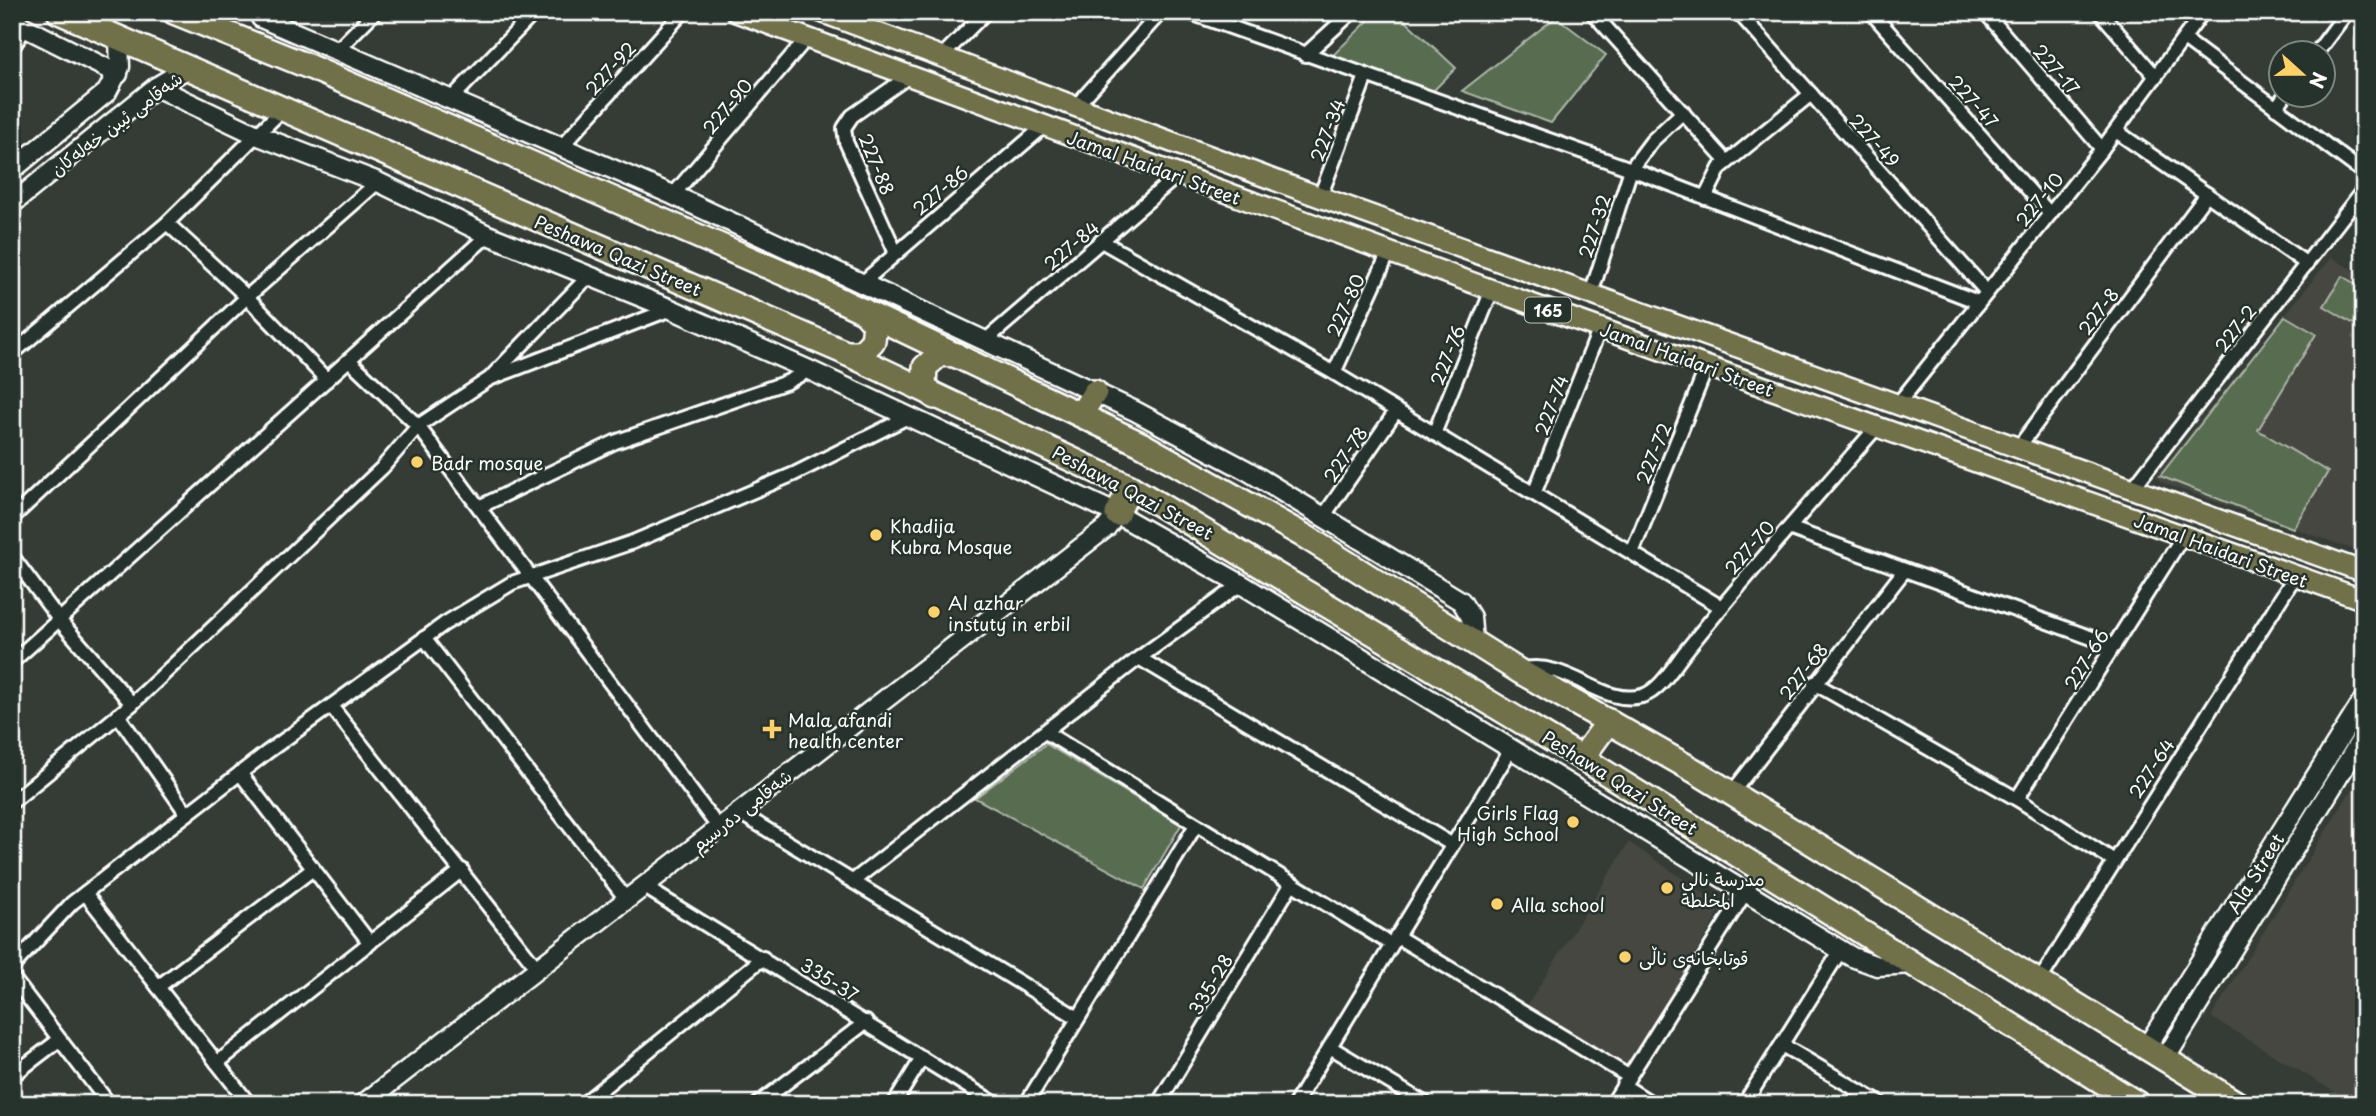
<svg xmlns="http://www.w3.org/2000/svg" width="2376" height="1116" font-family="'Playpen Sans','Playpen Sans Arabic',sans-serif">
<style>
.built{fill:#45473f}
.green{fill:#586d50;stroke:#acb6a8;stroke-width:2}
.lines{fill:none;stroke-linecap:round;stroke-linejoin:round}
.street-casing{stroke:#fff;stroke-width:18}
.secondary-casing{stroke:#fff;stroke-width:23}
.primary-casing{stroke:#fff;stroke-width:24}
.highway-casing{stroke:#fff;stroke-width:28}
.street{stroke:#26332d;stroke-width:12}
.secondary{stroke:#26332d;stroke-width:18}
.primary{stroke:#6f704a;stroke-width:19}
.highway{stroke:#6f704a;stroke-width:23}
.poi-dot{fill:#ffd166;stroke:#26332d;stroke-width:2.5}
.labels{text-anchor:middle;dominant-baseline:central;stroke-width:5;stroke-linejoin:round;paint-order:stroke}
.shield{fill:#26332d;stroke:#bec2c0;stroke-width:2}
.shield-label{font-size:16px;font-weight:bold;fill:#fff}
.street-label{font-size:18px;fill:#fff;stroke:#26332d}
.poi-label{font-size:18px;fill:#fff;stroke:#26332d;text-anchor:start}
</style>
<rect width="100%" height="100%" fill="#343c35"/>
<filter id="ink" filterUnits="userSpaceOnUse"><feTurbulence type="fractalNoise" baseFrequency=".0143" numOctaves="2"/><feDisplacementMap in="SourceGraphic" scale="14" xChannelSelector="R" yChannelSelector="G"/><feConvolveMatrix kernelMatrix="1 2 1 2 8 2 1 2 1" color-interpolation-filters="sRGB"/></filter>
<g filter="url(#ink)">
<g class="built">
<path d="M 2331,257 L 2364,277 L 2364,553 L 2173,487 L 2161,482 L 2156,476 Z"/>
<path d="M 2364,769 L 2364,1104 L 2354,1104 L 2211,1017 Z"/>
<path d="M 1629,842 L 1723,906 L 1625,1074 L 1525,1009 Z"/>
</g>
<g class="green">
<path d="M 1377,12 L 1396,12 L 1456,68 L 1429,95 L 1330,58 Z"/>
<path d="M 1556,17 L 1606,55 L 1551,123 L 1462,91 Z"/>
<path d="M 2342,276 L 2364,289 L 2364,330 L 2324,306 Z"/>
<path d="M 2285,316 L 2316,334 L 2258,430 L 2328,472 L 2293,528 L 2160,476 Z"/>
<path d="M 1046,744 L 1181,825 L 1144,889 L 975,798 Z"/>
</g>
<g class="lines">
<g class="street-casing">
<g id="street">
<path d="M 1188,12 L 1631,169 L 1978,302"/>
<path d="M 1592,12 L 1727,162"/>
<path d="M 1738,12 L 1986,291"/>
<path d="M 1871,12 L 2050,214"/>
<path d="M 1985,12 L 2102,149"/>
<path d="M 2100,12 L 2156,77"/>
<path d="M 2184,39 L 2364,173"/>
<path d="M 12,48 L 26,27"/>
<path d="M 337,50 L 375,12"/>
<path d="M 2317,52 L 2347,12"/>
<path d="M 1305,55 L 1352,12"/>
<path d="M 941,57 L 986,12"/>
<path d="M 451,99 L 535,12"/>
<path d="M 1076,106 L 1161,12"/>
<path d="M 2276,108 L 2286,94"/>
<path d="M 2116,131 L 2307,264"/>
<path d="M 562,146 L 683,12"/>
<path d="M 673,195 L 806,39"/>
<path d="M 1320,197 L 1366,76"/>
<path d="M 1705,198 L 1720,168 L 1811,94"/>
<path d="M 167,223 L 247,297 L 327,380"/>
<path d="M 1103,242 L 1334,373 L 1721,607"/>
<path d="M 895,251 L 846,142 L 844,128 L 852,116 L 909,76"/>
<path d="M 862,283 L 1043,127"/>
<path d="M 1591,294 L 1631,169 L 1652,141 L 1683,112"/>
<path d="M 986,340 L 1178,175"/>
<path d="M 12,354 L 167,223 L 281,111"/>
<path d="M 349,360 L 418,426 L 718,827"/>
<path d="M 1334,373 L 1389,252"/>
<path d="M 492,376 L 589,276"/>
<path d="M 1897,405 L 2102,149 L 2203,12"/>
<path d="M 1434,434 L 1492,290"/>
<path d="M 2018,448 L 2207,194"/>
<path d="M 2133,488 L 2364,189"/>
<path d="M 1534,494 L 1600,328"/>
<path d="M 479,507 L 615,442 L 787,382 L 809,370"/>
<path d="M 1323,517 L 1396,411"/>
<path d="M 12,518 L 247,297 L 378,182"/>
<path d="M 1789,528 L 2114,646"/>
<path d="M 1632,553 L 1707,366"/>
<path d="M 12,556 L 60,621 L 132,704"/>
<path d="M 424,638 L 626,899"/>
<path d="M 1139,658 L 1451,844"/>
<path d="M 12,662 L 488,235"/>
<path d="M 1520,670 C 1568,658 1601,707 1642,696 C 1661,691 1676,662 1689,647 C 1749,572 1813,500 1876,428"/>
<path d="M 1814,683 L 2017,799 L 2113,860"/>
<path d="M 331,706 L 537,968"/>
<path d="M 118,715 L 187,814"/>
<path d="M 1047,733 L 1391,944"/>
<path d="M 240,773 L 370,943"/>
<path d="M 1731,794 L 1904,571"/>
<path d="M 2017,799 L 2183,536"/>
<path d="M 12,802 L 132,704 L 382,468 L 418,426 L 489,379 L 671,309"/>
<path d="M 738,812 L 1078,1018"/>
<path d="M 853,881 L 1139,658 L 1241,584"/>
<path d="M 643,886 L 996,1104"/>
<path d="M 85,893 L 249,1104"/>
<path d="M 1396,936 L 1628,1076"/>
<path d="M 12,967 L 72,903 L 266,753 L 444,624 L 512,583 L 633,542 L 794,474 L 908,417"/>
<path d="M 12,977 L 109,1104"/>
<path d="M 2040,980 L 2295,576"/>
<path d="M 158,987 L 313,869"/>
<path d="M 1782,1045 L 1881,1104"/>
<path d="M 1330,1047 L 1426,1104"/>
<path d="M 217,1063 L 462,870"/>
<path d="M 12,1076 L 59,1040"/>
<path d="M 1623,1085 L 1653,1104"/>
<path d="M 583,1104 L 763,958"/>
<path d="M 758,1104 L 866,1022"/>
<path d="M 894,1104 L 922,1058"/>
<path d="M 1026,1104 L 1196,825"/>
<path d="M 1158,1104 L 1292,883"/>
<path d="M 1295,1104 L 1511,749"/>
<path d="M 1612,1104 L 1745,893"/>
<path d="M 1744,1104 L 1841,950"/>
</g>
</g>
<g class="secondary-casing">
<g id="secondary">
<path d="M 261,18 L 673,195 L 1135,411 L 1248,471 L 1461,601 L 1471,617 L 1473,642"/>
<path d="M 12,21 L 118,74"/>
<path d="M 156,87 L 259,136 L 378,182 L 488,235 L 671,309 L 809,370 L 1117,514 L 1241,584 L 1852,957 L 1877,966 L 1913,964"/>
<path d="M 12,170 L 107,92 L 120,67 L 119,40"/>
<path d="M 12,204 L 156,87 L 188,68"/>
<path d="M 2146,1048 L 2364,699"/>
<path d="M 2165,1059 L 2364,735"/>
<path d="M 363,1104 L 1106,528 L 1117,514"/>
</g>
</g>
<g class="primary-casing">
<g id="primary">
<path d="M 736,12 L 1492,290 L 2364,600"/>
<path d="M 821,12 L 1320,197 L 2364,572"/>
</g>
</g>
<g class="highway-casing">
<g id="highway">
<path d="M 59,12 L 846,353 L 1130,487 L 1582,758 L 2138,1104"/>
<path d="M 174,12 L 310,67 L 794,278 L 1141,444 L 1306,537 L 1519,671 L 1695,771 L 2238,1104"/>
<path d="M 846,353 L 861,353 L 873,341 L 875,324 L 864,311"/>
<path d="M 935,397 L 924,386 L 925,367 L 940,354 L 956,355"/>
<path d="M 1081,414 L 1095,392"/>
<path d="M 1117,514 L 1130,487"/>
<path d="M 1582,758 L 1609,721"/>
</g>
</g>
<use href="#street" class="street"/>
<use href="#secondary" class="secondary"/>
<use href="#primary" class="primary"/>
<use href="#highway" class="highway"/>
</g>
</g>
<g class="poi-dot">
<circle cx="417" cy="462" r="7"/>
<circle cx="876" cy="535" r="7"/>
<circle cx="934" cy="612" r="7"/>
<path d="M768.5 718.5h7v7h7v7h-7v7h-7v-7h-7v-7h7z"/>
<circle cx="1573" cy="822" r="7"/>
<circle cx="1667" cy="888" r="7"/>
<circle cx="1497" cy="904" r="7"/>
<circle cx="1625" cy="957" r="7"/>
</g>
<g class="labels">
<rect class="shield" x="1525" y="297.5" width="46" height="25" rx="5"/>
<g class="shield-label">
<text x="1548" y="310">165</text>
</g>
<g class="street-label">
<text transform="translate(610 68) rotate(-48)">227-92</text>
<text transform="translate(2057 69) rotate(49)">227-17</text>
<text transform="translate(1974 101) rotate(48)">227-47</text>
<text transform="translate(727 106) rotate(-50)">227-90</text>
<text transform="translate(116 123) rotate(-37)">شەقامی ئیبن خەلەکان</text>
<text transform="translate(1327 130) rotate(-69)">227-34</text>
<text transform="translate(1875 140) rotate(48)">227-49</text>
<text transform="translate(877 164) rotate(68)">227-88</text>
<text transform="translate(1154 167) rotate(20)">Jamal Haidari Street</text>
<text transform="translate(940 190) rotate(-40)">227-86</text>
<text transform="translate(2039 199) rotate(-51)">227-10</text>
<text transform="translate(1594 226) rotate(-72)">227-32</text>
<text transform="translate(1071 245) rotate(-40)">227-84</text>
<text transform="translate(618 255) rotate(23)">Peshawa Qazi Street</text>
<text transform="translate(1345 305) rotate(-66)">227-80</text>
<text transform="translate(2098 311) rotate(-53)">227-8</text>
<text transform="translate(2235 328) rotate(-52)">227-2</text>
<text transform="translate(1447 355) rotate(-68)">227-76</text>
<text transform="translate(1687 359) rotate(20)">Jamal Haidari Street</text>
<text transform="translate(1551 405) rotate(-69)">227-74</text>
<text transform="translate(1653 453) rotate(-68)">227-72</text>
<text transform="translate(1345 454) rotate(-56)">227-78</text>
<text transform="translate(1133 492) rotate(28)">Peshawa Qazi Street</text>
<text transform="translate(1749 547) rotate(-49)">227-70</text>
<text transform="translate(2221 550) rotate(20)">Jamal Haidari Street</text>
<text transform="translate(2086 659) rotate(-58)">227-66</text>
<text transform="translate(1803 671) rotate(-52)">227-68</text>
<text transform="translate(2151 768) rotate(-57)">227-64</text>
<text transform="translate(1620 782) rotate(32)">Peshawa Qazi Street</text>
<text transform="translate(741 810) rotate(-38)">شەقامی دەرسیم</text>
<text transform="translate(2255 873) rotate(-58)">Ala Street</text>
<text transform="translate(830 979) rotate(32)">335-37</text>
<text transform="translate(1210 984) rotate(-59)">335-28</text>
</g>
<g class="poi-label">
<text x="431" y="462">Badr mosque</text>
<text x="890" y="525">Khadija<tspan x="890" dy="21">Kubra Mosque</tspan></text>
<text x="948" y="602">Al azhar<tspan x="948" dy="21">instuty in erbil</tspan></text>
<text x="788" y="719">Mala afandi<tspan x="788" dy="21">health center</tspan></text>
<text x="1559" y="812" text-anchor="end">Girls Flag<tspan x="1559" dy="21">High School</tspan></text>
<text x="1681" y="878">مدرسة نالي<tspan x="1681" dy="21">المخلطة</tspan></text>
<text x="1511" y="904">Alla school</text>
<text x="1639" y="957">قوتابخانەی ناڵی</text>
</g>
</g>
<rect width="2376" height="1116" fill="none" stroke="#26332d" stroke-width="42"/>
<rect x="21" y="21" width="2334" height="1074" fill="none" stroke="#fff" stroke-width="2.5" filter="url(#ink)"/>
<g transform="translate(2302 74) rotate(111)"><circle r="33" fill="#26332d" stroke="#7d8581" stroke-width="2"/>
<path d="M0-5L12 26L0 18L-12 26Z" fill="#ffd166"/>
<text y="-10" font-size="19" font-weight="bold" text-anchor="middle" fill="#ffffff">N</text>
</g>
</svg>
